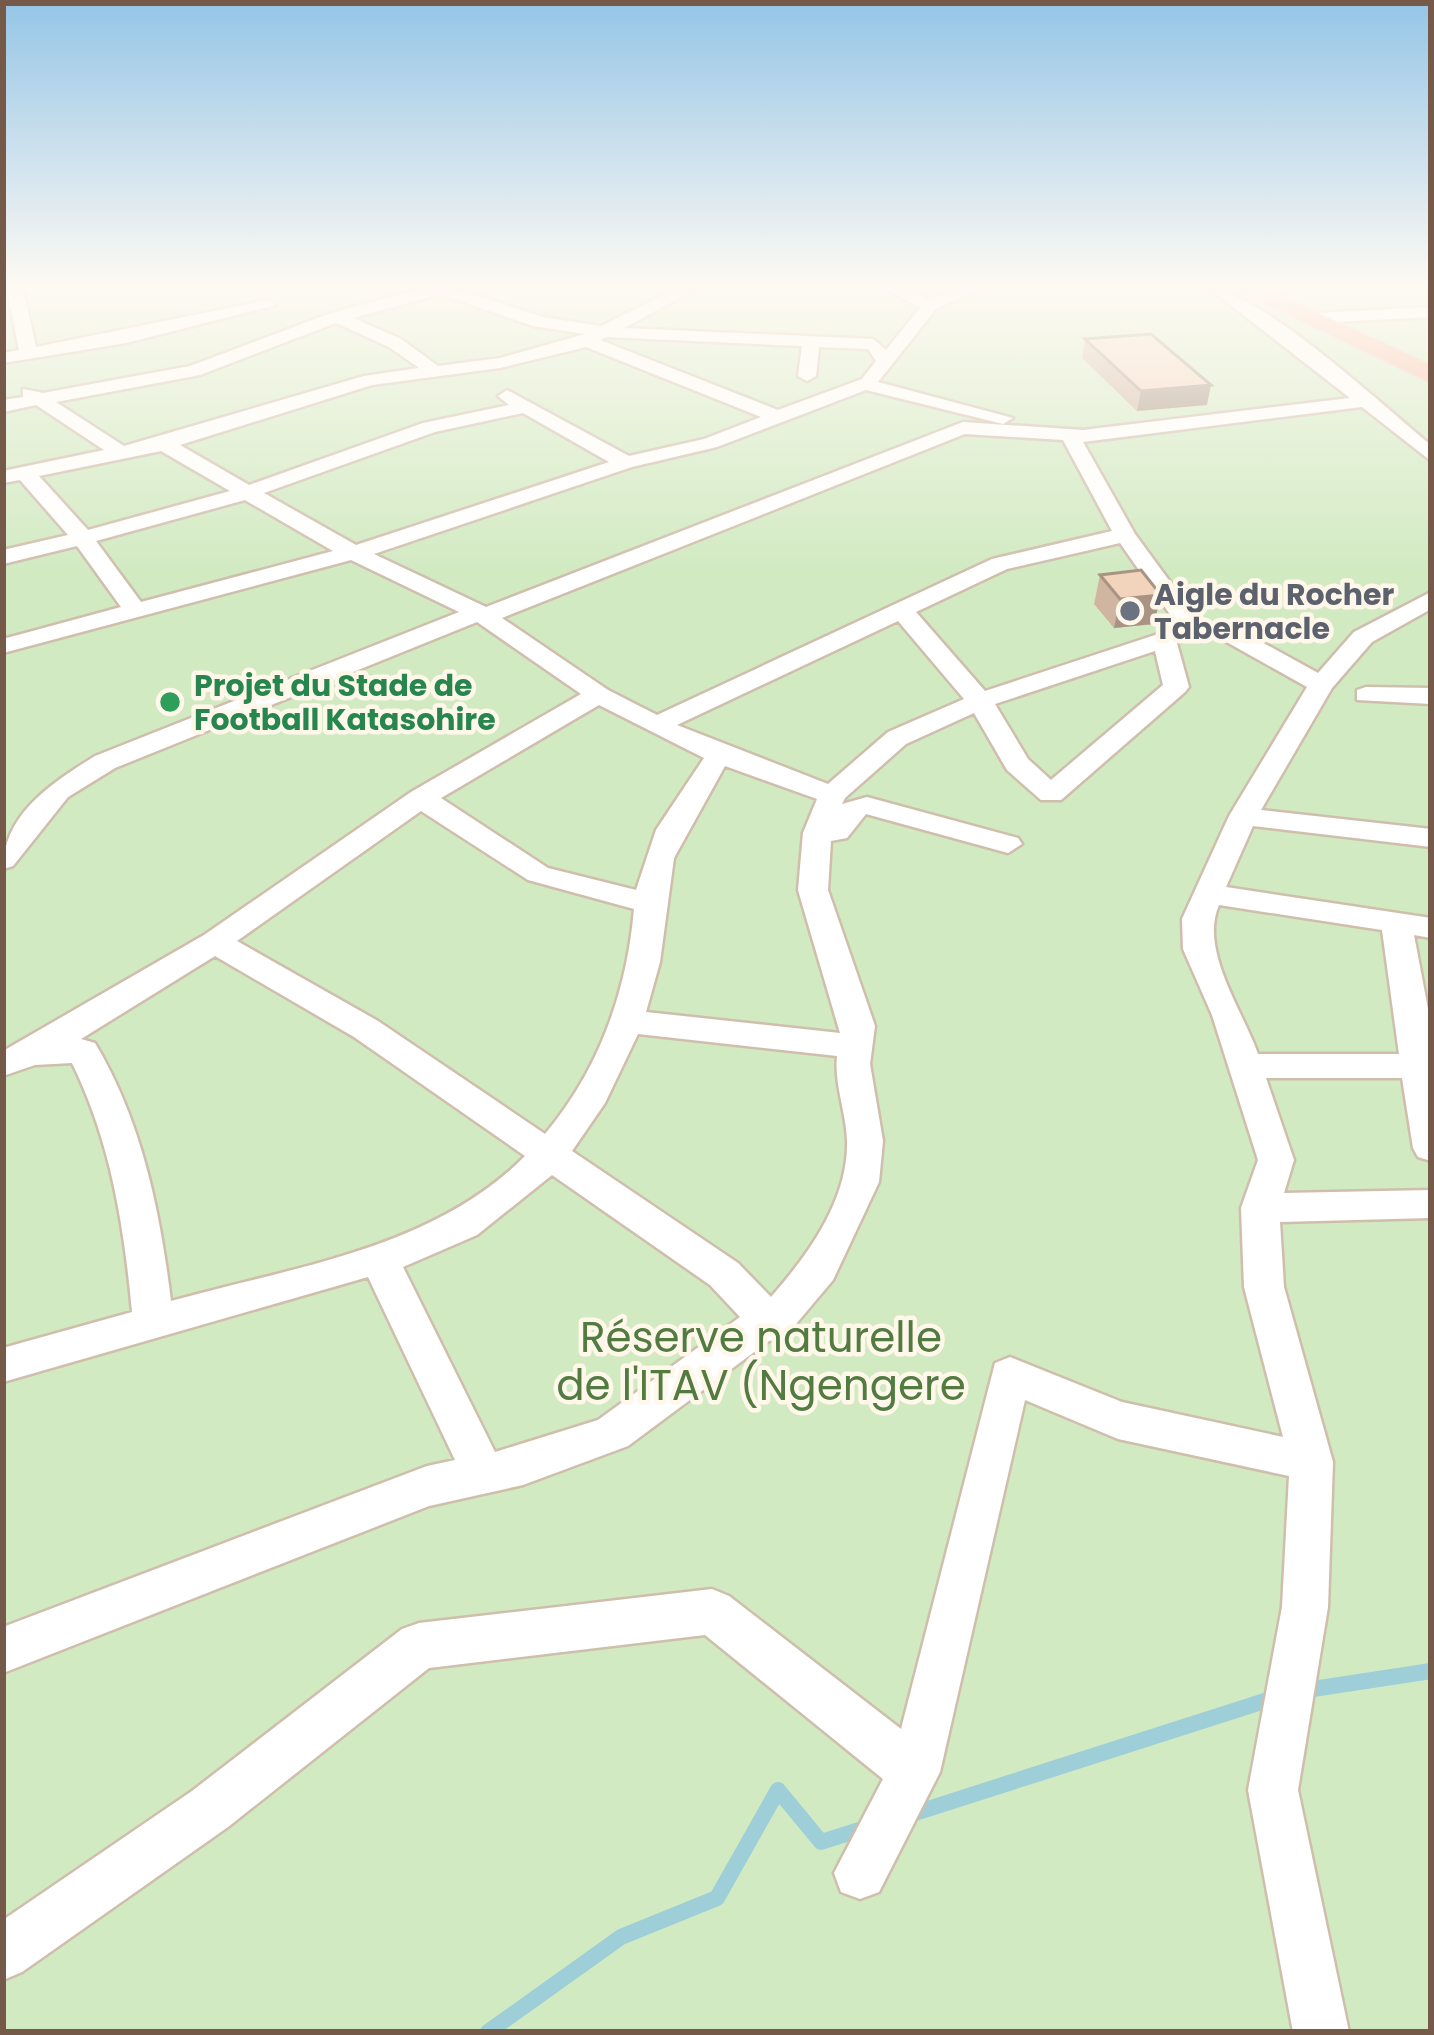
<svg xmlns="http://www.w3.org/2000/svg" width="1434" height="2035" font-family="Poppins,sans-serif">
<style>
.green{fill:#d1eac2}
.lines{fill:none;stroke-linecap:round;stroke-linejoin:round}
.stream{stroke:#9eced8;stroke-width:16}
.minor-casing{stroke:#d0bead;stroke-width:5}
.highway-casing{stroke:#dbd4d0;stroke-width:4}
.minor{fill:#fff;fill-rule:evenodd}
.highway{fill:#f7b59a;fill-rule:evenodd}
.wall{fill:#d0b5a1}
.shaded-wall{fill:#a99483}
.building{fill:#f2d3bb;stroke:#a99483;stroke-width:3}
.worship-dot{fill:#6b7280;stroke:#fff7ea;stroke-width:4.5}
.leisure-dot{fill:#2e9e5b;stroke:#fff7ea;stroke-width:4.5}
.labels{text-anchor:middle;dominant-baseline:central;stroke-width:9;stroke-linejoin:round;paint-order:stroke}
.far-worship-label{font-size:30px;font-weight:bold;fill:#5b616d;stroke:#fff7ea;text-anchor:start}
.far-leisure-label{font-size:30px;font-weight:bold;fill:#27864d;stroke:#fff7ea;text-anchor:start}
.near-park-label{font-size:42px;fill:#517b41;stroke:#fff7ea}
</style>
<rect width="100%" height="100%" fill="#fcf4e4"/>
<rect class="green" x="3" y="289" width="1428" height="1743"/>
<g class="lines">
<g class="stream">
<path d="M 1300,1691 L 1431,1671"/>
<path d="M 906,1816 L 1277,1697"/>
<path d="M 488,2032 L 621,1937 L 717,1898 L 778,1790 L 821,1842 L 865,1828"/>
</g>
<g class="minor-casing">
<g id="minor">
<path d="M 7,289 L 23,289 L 36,347 L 268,300 L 276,305 L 126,343 L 3,363 L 3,353 L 19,350 Z"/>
<path d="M 420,289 L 458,289 L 542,317 L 601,326 L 675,289 L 696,289 L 624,328 L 873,339 L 886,350 L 920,308 L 886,289 L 907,289 L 930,300 L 957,289 L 979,289 L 936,309 L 878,382 L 1013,418 L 1003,424 L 866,390 L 717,447 L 632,467 L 374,554 L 486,607 L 963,422 L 1083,430 L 1350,398 L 1210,289 C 1258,289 1389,411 1431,445 L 1431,461 L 1362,407 L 1083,442 L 1135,534 L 1198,620 L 1240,630 L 1318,673 L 1354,632 L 1431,592 L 1431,609 L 1372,642 L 1332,688 L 1261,810 L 1431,829 L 1431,847 L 1253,826 L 1226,887 L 1431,918 L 1431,938 L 1414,935 L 1431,1025 L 1431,1161 L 1418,1157 L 1413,1148 L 1402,1078 L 1266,1078 L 1294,1160 L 1284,1193 L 1431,1190 L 1431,1218 L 1280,1222 L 1284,1287 L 1333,1462 L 1328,1607 L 1298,1790 L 1349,2032 L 1293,2032 L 1248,1790 L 1282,1607 L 1289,1476 L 1118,1439 L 1025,1400 L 940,1772 L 879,1892 L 860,1899 L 841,1892 L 834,1873 L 883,1779 L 705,1635 L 429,1668 L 228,1827 L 22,1972 L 3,1980 L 3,1920 L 192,1791 L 402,1629 L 419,1623 L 712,1589 L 729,1596 L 901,1729 L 995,1363 L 1010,1357 L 1122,1402 L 1283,1437 L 1244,1287 L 1241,1208 L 1258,1160 L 1212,1015 L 1183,949 L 1182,919 L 1229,816 L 1307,687 L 1223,640 L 1193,633 L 1177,643 L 1189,687 L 1185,692 L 1061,800 L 1041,800 L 1007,770 L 974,713 L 906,744 L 845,798 L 842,804 L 867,797 L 1018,838 L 1022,844 L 1008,853 L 866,814 L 847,838 L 831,841 L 828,890 L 875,1026 L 870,1064 L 883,1141 L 879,1182 L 833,1280 L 785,1337 L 769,1341 L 628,1446 L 523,1485 L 429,1506 L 3,1673 L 3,1627 L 427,1466 L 455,1460 L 368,1277 L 3,1382 L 3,1348 L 132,1312 C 124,1226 111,1142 72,1063 L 35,1065 L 3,1076 L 3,1051 L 204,935 L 411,792 L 581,694 L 477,622 L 115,768 L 68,797 L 13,866 L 3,869 C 3,814 52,783 95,756 L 459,612 L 351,560 L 3,653 L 3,639 L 121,607 L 77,546 L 3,564 L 3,550 L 68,535 L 20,480 L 3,483 L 3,471 L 104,450 L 36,405 L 3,412 L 3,400 L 23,397 L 23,389 L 43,393 L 190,366 L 331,313 ZM 440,294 L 533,326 L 585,334 L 500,358 L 438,366 L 401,339 L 353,318 ZM 336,323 L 389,347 L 419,368 L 364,376 L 124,446 L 56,402 L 200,375 ZM 606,337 L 802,346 L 798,376 L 807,381 L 816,376 L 819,347 L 868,349 L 876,361 L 862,379 L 778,410 L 600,340 ZM 586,347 L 761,417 L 704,439 L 629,456 L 507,390 L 498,396 L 509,405 L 423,423 L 249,485 L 180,445 L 372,385 L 500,368 ZM 523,413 L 609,462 L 356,545 L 264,493 L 435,432 ZM 965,434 L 1063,440 L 1112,531 L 992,559 L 657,715 L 608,690 L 502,618 ZM 161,451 L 230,491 L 88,530 L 39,476 ZM 245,500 L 333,551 L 141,602 L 96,541 ZM 1120,543 L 1176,623 L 1155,635 L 985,691 L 916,612 L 1007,569 ZM 898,621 L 964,699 L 888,732 L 828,784 L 677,725 ZM 1155,651 L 1163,685 L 1051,780 L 1028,759 L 995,704 ZM 599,705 L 704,758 L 656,830 L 636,890 L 548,868 L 441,798 ZM 725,766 L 817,799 L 803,833 L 798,890 L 840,1033 L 646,1012 L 660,962 L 674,858 ZM 421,811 L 528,880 L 634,909 C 627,991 599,1070 545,1134 L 378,1021 L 237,941 ZM 1219,905 L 1382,930 L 1399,1054 L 1258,1054 C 1243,1011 1199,950 1219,905 ZM 215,956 L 354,1037 L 525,1156 C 433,1249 292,1267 171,1301 C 160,1211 142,1122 95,1043 L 81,1039 ZM 638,1034 L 837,1056 C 834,1084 846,1112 847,1140 C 849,1199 808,1255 771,1297 L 738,1263 L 572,1151 L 605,1103 ZM 552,1175 L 710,1285 L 740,1317 L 598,1420 L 495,1452 L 403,1267 L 477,1235 Z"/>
<path d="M 1431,307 L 1431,317 L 1315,323 L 1307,318 L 1315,313 Z"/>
<path d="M 1366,687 L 1431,688 L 1431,704 L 1357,700 L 1357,690 Z"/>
</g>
</g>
<g class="highway-casing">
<path id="highway" d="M 1235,289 L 1266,289 L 1431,365 L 1431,383 Z"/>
</g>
<use href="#minor" class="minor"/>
<use href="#highway" class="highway"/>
</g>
<g class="wall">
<path d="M 1085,339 L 1207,405 L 1137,411 L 1082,358 Z"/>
<path d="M 1100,575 L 1154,624 L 1114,628 L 1094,604 Z"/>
</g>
<g class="shaded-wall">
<path d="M 1211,385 L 1207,405 L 1137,411 L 1141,391 Z"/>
<path d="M 1161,595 L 1154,624 L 1114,628 L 1120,599 Z"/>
</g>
<g class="building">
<path d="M 1151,334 L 1211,385 L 1141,391 L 1085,339 Z"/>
<path d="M 1141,570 L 1161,595 L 1120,599 L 1100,575 Z"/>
</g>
<linearGradient id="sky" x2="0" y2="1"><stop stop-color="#95c5e7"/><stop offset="0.5" stop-color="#fefaf3"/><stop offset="1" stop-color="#fefaf3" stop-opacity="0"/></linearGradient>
<rect width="1434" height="574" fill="url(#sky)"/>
<circle class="worship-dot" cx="1130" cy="611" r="12"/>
<circle class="leisure-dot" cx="170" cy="702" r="12"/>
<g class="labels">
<g class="far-worship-label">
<text x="1154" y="594">Aigle du Rocher<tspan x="1154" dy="34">Tabernacle</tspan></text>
</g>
<g class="far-leisure-label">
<text x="194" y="685">Projet du Stade de<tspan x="194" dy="34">Football Katasohire</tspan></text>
</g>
<g class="near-park-label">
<text x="761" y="1337">Réserve naturelle<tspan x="761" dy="48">de l'ITAV (Ngengere</tspan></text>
</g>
</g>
<rect width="1434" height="2035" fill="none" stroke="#755a49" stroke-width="12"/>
</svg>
